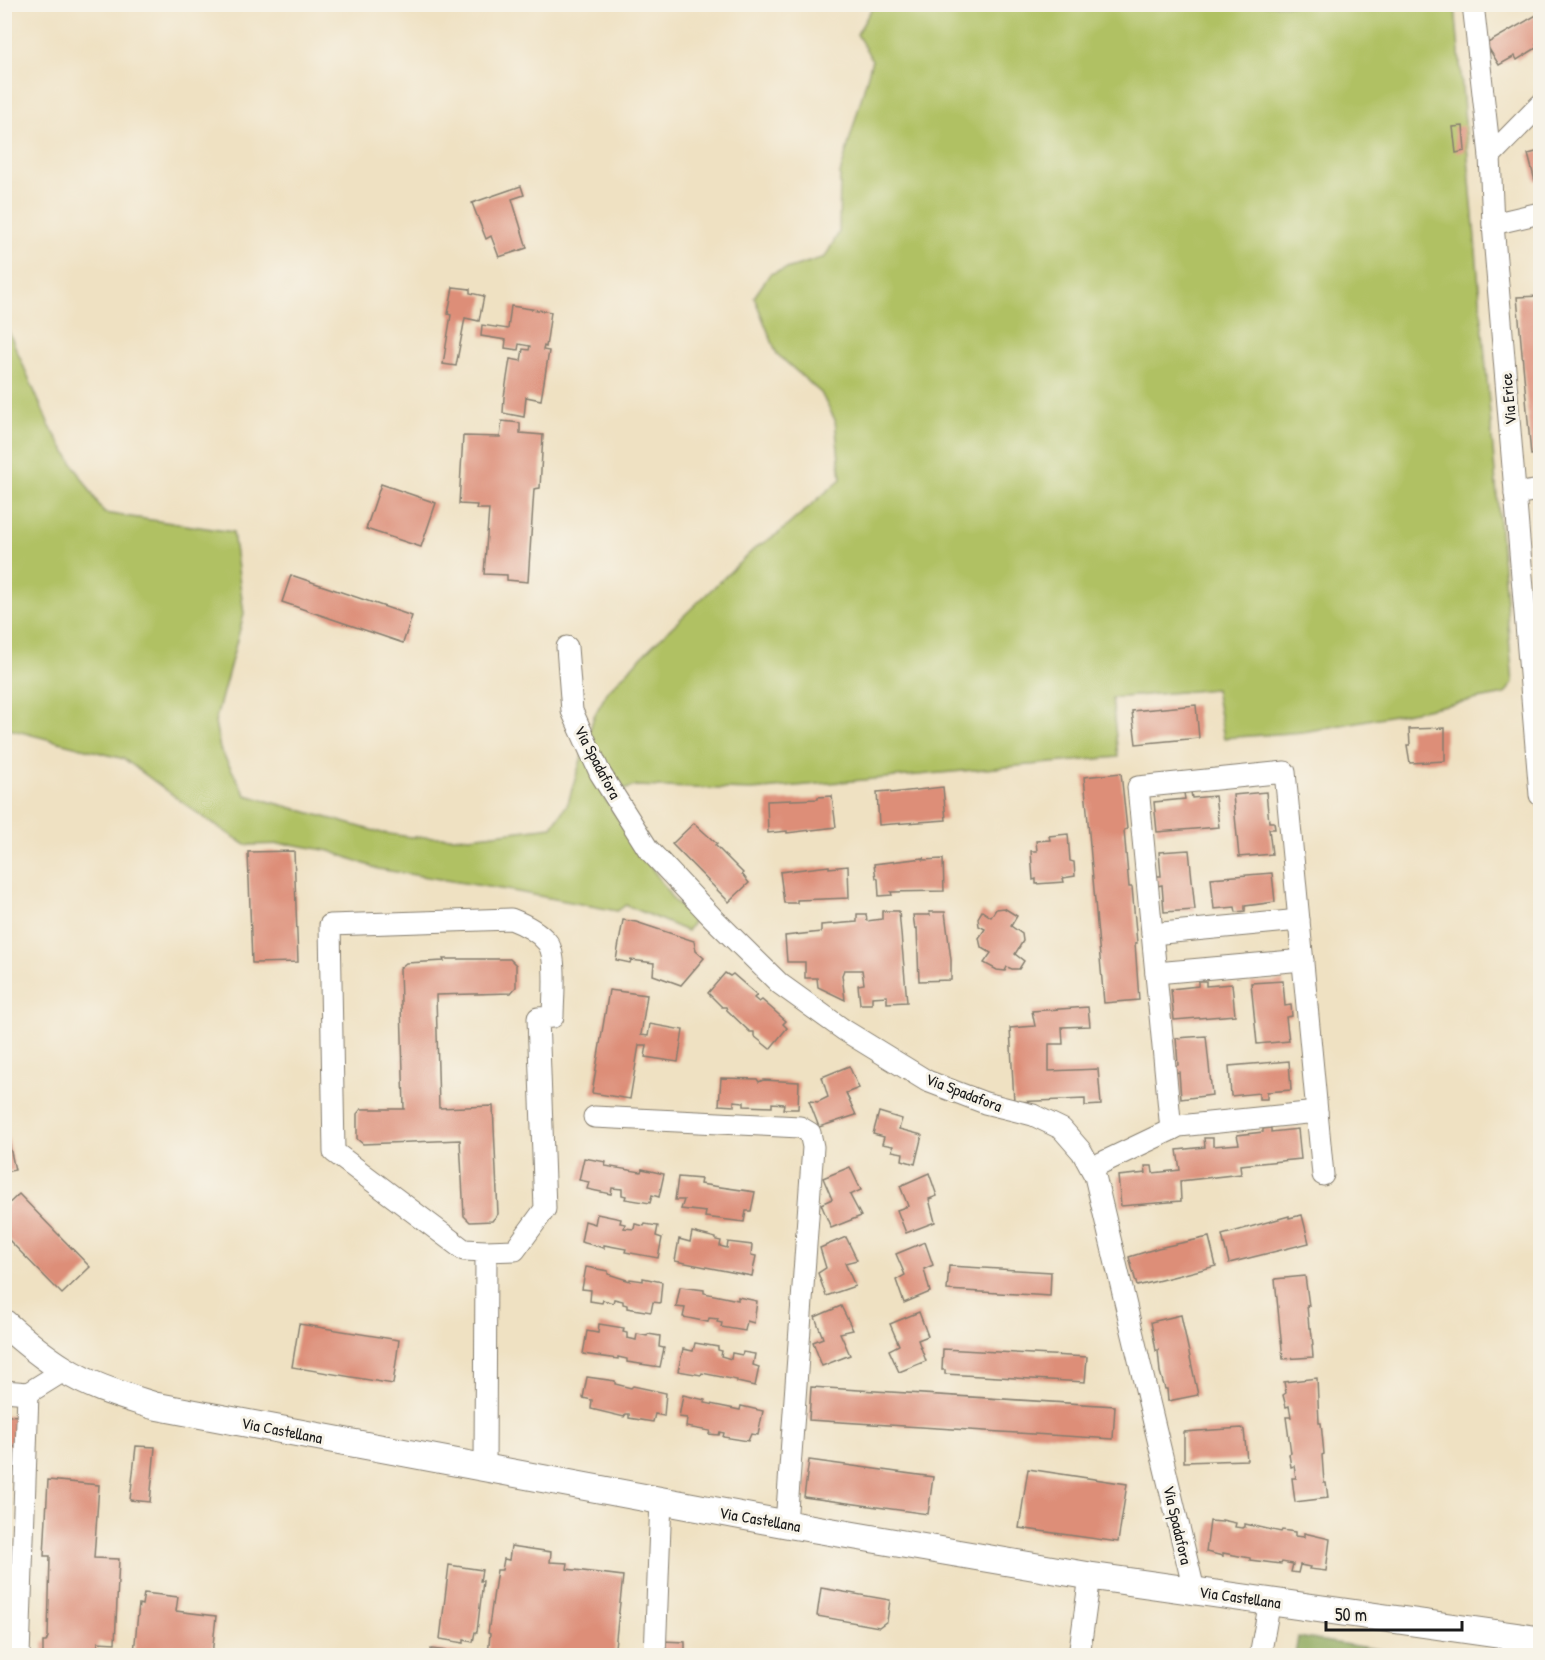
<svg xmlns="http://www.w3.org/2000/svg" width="1545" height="1660" font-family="'Patrick Hand',sans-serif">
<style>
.green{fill:#b0c164;stroke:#666e40;stroke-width:1.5}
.forest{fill:#8ca75a;stroke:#54623b;stroke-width:1.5}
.building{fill:#dd8e78}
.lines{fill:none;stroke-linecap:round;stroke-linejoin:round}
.minor-casing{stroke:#867e6f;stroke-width:23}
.major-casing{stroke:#867e6f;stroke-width:29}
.minor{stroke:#fff;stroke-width:21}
.major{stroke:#fff;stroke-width:27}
.labels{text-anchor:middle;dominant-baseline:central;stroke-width:6;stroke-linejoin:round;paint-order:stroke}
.street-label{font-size:16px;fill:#1c1c1c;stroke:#f7f3e8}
</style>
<rect width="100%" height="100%" fill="#f7f3e8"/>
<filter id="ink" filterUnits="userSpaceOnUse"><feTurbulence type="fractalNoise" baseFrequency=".0167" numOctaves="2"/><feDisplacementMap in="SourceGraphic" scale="12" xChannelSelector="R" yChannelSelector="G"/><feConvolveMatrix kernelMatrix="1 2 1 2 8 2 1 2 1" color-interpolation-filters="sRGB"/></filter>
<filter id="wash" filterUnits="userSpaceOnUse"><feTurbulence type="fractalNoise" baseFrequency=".008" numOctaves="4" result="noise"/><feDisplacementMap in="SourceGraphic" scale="24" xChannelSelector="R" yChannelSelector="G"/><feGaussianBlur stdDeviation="1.35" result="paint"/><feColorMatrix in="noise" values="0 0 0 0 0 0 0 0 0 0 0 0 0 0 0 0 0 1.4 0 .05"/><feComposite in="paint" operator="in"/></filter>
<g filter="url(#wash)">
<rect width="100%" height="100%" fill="#efe1c2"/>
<path class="green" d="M 877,5 L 1455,5 L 1513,683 L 1505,694 L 1304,732 L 1224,738 L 1215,689 L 1112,698 L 1118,757 L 752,790 L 635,786 L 604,797 L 674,901 L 696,918 L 687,931 L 626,905 L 617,911 L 513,891 L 378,869 L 330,851 L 291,844 L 246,845 L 204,818 L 124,759 L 5,728 L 4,321 L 50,427 L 104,513 L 233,532 L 244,614 L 215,722 L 220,749 L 246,795 L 382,833 L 411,837 L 470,837 L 552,827 L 568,803 L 594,716 L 608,691 L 651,647 L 755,548 L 779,533 L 841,479 L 835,420 L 821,393 L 777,354 L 754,297 L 770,274 L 825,257 L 839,232 L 840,174 L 872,60 L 857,34 L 871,10 Z"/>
<path class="forest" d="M 1298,1637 L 1413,1655 L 1295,1655 Z"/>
<g id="blocks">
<g class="building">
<path d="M 1540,13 L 1540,42 L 1536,44 L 1538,47 L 1517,60 L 1515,56 L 1499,65 L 1486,44 Z"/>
<path d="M 1463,126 L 1465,151 L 1456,153 L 1453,127 Z"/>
<path d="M 1540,151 L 1540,179 L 1535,181 L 1528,154 Z"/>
<path d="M 521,186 L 524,195 L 512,199 L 527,248 L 499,257 L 491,236 L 486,239 L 472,203 Z"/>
<path d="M 453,287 L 470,289 L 470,293 L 484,296 L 479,321 L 465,318 L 456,366 L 443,364 L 451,315 L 448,314 Z"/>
<path d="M 1540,296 L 1540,454 L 1531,455 L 1517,297 Z"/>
<path d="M 511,306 L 551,312 L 546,347 L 544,346 L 543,350 L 549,351 L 541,400 L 526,397 L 524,417 L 503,413 L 504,397 L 510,359 L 521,361 L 523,349 L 529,350 L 530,346 L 519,344 L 518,350 L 505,348 L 506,340 L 481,336 L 482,325 L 508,329 Z"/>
<path d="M 502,421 L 520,423 L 520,433 L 543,435 L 540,488 L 534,489 L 528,582 L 507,580 L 507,575 L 484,574 L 489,509 L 476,509 L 477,505 L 459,504 L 463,436 L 500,437 Z"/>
<path d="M 381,484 L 436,503 L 421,547 L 366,529 Z"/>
<path d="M 291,575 L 412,616 L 403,643 L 282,602 Z"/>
<path d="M 1196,705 L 1199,738 L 1136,744 L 1132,711 Z"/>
<path d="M 1445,728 L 1445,761 L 1410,763 L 1407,745 L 1410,745 L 1409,729 Z"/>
<path d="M 1121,773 L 1127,829 L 1124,830 L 1129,887 L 1132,887 L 1137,943 L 1135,943 L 1139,1000 L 1104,1003 L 1084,777 Z"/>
<path d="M 943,787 L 946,820 L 879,825 L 877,792 L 890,791 L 891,793 Z"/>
<path d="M 1191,792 L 1192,798 L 1215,796 L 1219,827 L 1157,832 L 1154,802 L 1185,799 L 1184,793 Z"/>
<path d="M 1266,792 L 1269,822 L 1274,822 L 1275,829 L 1269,829 L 1272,854 L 1239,857 L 1233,795 Z"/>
<path d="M 832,796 L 836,827 L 787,833 L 787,831 L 768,833 L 767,801 L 818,799 L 818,797 Z"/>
<path d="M 694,823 L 717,844 L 715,845 L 743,873 L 742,874 L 749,883 L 729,902 L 672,844 Z"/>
<path d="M 1068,834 L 1070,861 L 1074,862 L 1075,876 L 1063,878 L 1064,882 L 1036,884 L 1036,879 L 1033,880 L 1031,851 L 1037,851 L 1036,841 L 1050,840 L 1049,836 Z"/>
<path d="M 1189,850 L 1195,910 L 1164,912 L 1162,885 L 1157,886 L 1156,876 L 1161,876 L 1159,852 Z"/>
<path d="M 294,851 L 298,962 L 252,963 L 248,852 Z"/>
<path d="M 924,858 L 923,860 L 943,859 L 944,891 L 891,892 L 892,895 L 879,896 L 878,879 L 876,878 L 874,864 Z"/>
<path d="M 829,866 L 829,868 L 848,866 L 849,898 L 797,900 L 797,903 L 784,903 L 780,872 Z"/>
<path d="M 1272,873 L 1275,902 L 1245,906 L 1245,911 L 1236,912 L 1235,907 L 1214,909 L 1211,878 Z"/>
<path d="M 1004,908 L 1017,916 L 1011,926 L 1022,934 L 1023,941 L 1015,954 L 1024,961 L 1019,969 L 1012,969 L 1007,967 L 1005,971 L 997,970 L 984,963 L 991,953 L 981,947 L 979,938 L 985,929 L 979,926 L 978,918 L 982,911 L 991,917 L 996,909 Z"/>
<path d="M 882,911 L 899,911 L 907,1002 L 887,1003 L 887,996 L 872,997 L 872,1004 L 860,1004 L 858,985 L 864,984 L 862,970 L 844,970 L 842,975 L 845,1000 L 818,987 L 817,978 L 805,978 L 805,962 L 787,962 L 785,936 L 821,932 L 821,925 L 857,922 L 857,914 L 866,914 L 867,921 L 882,919 Z"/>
<path d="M 929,912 L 945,912 L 951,960 L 951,980 L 919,981 L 917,928 L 915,929 L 913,915 L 930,915 Z"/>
<path d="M 623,920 L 636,922 L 694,941 L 696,951 L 704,958 L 681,985 L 653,975 L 654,963 L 631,960 L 630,963 L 616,960 Z"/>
<path d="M 443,959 L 510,959 L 516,965 L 516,987 L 511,993 L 436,995 L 439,1108 L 493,1106 L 498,1214 L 492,1221 L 470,1222 L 464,1216 L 460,1140 L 363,1144 L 357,1139 L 357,1114 L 361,1109 L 404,1109 L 400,968 L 406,963 L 444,961 Z"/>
<path d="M 725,973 L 730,976 L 733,974 L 757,995 L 754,998 L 759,1002 L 762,1000 L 786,1021 L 783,1024 L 787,1028 L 770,1049 L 754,1036 L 754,1032 L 750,1032 L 727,1010 L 726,1007 L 722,1007 L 708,993 Z"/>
<path d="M 1198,981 L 1206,981 L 1206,986 L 1232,984 L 1235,1015 L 1174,1020 L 1171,989 L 1198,986 Z"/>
<path d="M 1283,981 L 1285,1006 L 1291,1005 L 1292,1016 L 1286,1017 L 1289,1041 L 1257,1044 L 1251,983 Z"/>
<path d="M 609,990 L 647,995 L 641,1035 L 648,1036 L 650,1024 L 683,1030 L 678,1062 L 645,1057 L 647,1045 L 639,1045 L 630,1099 L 592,1093 Z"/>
<path d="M 1088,1007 L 1090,1026 L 1062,1027 L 1063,1044 L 1049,1044 L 1049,1071 L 1098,1069 L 1101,1105 L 1085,1106 L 1085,1099 L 1014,1102 L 1010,1028 L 1035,1026 L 1032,1011 Z"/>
<path d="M 1206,1036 L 1212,1095 L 1181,1099 L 1179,1072 L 1173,1073 L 1173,1066 L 1178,1065 L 1176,1038 Z"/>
<path d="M 1289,1061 L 1291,1090 L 1267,1092 L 1267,1099 L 1259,1099 L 1259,1093 L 1231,1096 L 1229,1066 Z"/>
<path d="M 849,1066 L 859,1088 L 846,1093 L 856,1115 L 819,1127 L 809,1101 L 818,1102 L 828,1097 L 822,1077 Z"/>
<path d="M 721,1078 L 757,1079 L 759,1082 L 763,1080 L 799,1082 L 798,1109 L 783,1109 L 784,1104 L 772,1103 L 772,1107 L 744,1106 L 744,1102 L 734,1101 L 734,1106 L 719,1105 Z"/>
<path d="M 879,1112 L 902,1119 L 899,1129 L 922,1135 L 915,1164 L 902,1160 L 903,1153 L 892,1151 L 893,1146 L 882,1144 L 884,1137 L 873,1134 Z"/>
<path d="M 1271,1128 L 1271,1132 L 1298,1129 L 1301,1159 L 1240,1165 L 1241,1174 L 1180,1181 L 1181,1201 L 1121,1206 L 1118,1176 L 1146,1173 L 1145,1166 L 1152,1166 L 1153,1173 L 1180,1170 L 1177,1150 L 1205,1147 L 1204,1138 L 1213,1138 L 1213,1146 L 1239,1144 L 1237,1135 L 1263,1132 L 1263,1129 Z"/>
<path d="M 4,1134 L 7,1134 L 15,1170 L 4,1172 Z"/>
<path d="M 584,1158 L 606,1162 L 605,1166 L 641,1172 L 642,1169 L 664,1174 L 659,1197 L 652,1195 L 650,1203 L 625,1199 L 626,1196 L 622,1195 L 622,1189 L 612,1188 L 611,1194 L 587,1189 L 589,1182 L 579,1180 Z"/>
<path d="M 850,1167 L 861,1190 L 850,1195 L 861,1216 L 831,1228 L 821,1204 L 832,1199 L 823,1178 Z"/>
<path d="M 929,1173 L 937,1196 L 929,1199 L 935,1222 L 906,1233 L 897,1210 L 908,1206 L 900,1186 Z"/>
<path d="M 678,1177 L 701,1179 L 700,1184 L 755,1192 L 751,1211 L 746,1211 L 744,1222 L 705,1217 L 706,1212 L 681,1209 L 684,1200 L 675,1200 Z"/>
<path d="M 19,1194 L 90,1267 L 62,1294 L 4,1235 L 4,1208 Z"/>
<path d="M 597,1214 L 621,1219 L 620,1223 L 625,1224 L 624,1228 L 634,1229 L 635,1224 L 644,1226 L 645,1224 L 658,1226 L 656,1236 L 662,1238 L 658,1258 L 625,1252 L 626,1249 L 604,1245 L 604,1248 L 581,1242 L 585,1221 L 595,1224 Z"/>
<path d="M 1302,1215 L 1309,1243 L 1229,1263 L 1222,1235 L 1289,1216 L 1289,1218 Z"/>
<path d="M 692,1232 L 716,1238 L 716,1240 L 721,1241 L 720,1246 L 727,1248 L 728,1242 L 752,1245 L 751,1255 L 756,1256 L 752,1276 L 675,1261 L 679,1239 L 690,1242 Z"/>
<path d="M 846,1237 L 857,1260 L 845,1263 L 855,1286 L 826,1296 L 818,1273 L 826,1268 L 820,1248 Z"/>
<path d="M 1209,1237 L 1216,1266 L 1137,1286 L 1129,1257 L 1158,1248 Z"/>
<path d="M 925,1242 L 933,1265 L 924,1269 L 930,1292 L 904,1303 L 896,1280 L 905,1275 L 896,1254 Z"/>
<path d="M 949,1266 L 1051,1272 L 1050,1296 L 947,1290 Z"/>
<path d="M 586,1267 L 608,1271 L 608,1274 L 630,1281 L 630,1279 L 643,1281 L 643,1278 L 662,1282 L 660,1303 L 653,1302 L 651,1312 L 627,1308 L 627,1305 L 623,1304 L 623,1301 L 614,1299 L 613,1303 L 603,1300 L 602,1303 L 590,1301 L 591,1290 L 582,1289 Z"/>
<path d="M 1305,1276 L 1309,1306 L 1307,1305 L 1309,1328 L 1311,1328 L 1313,1345 L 1312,1345 L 1313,1357 L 1283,1359 L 1275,1279 Z"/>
<path d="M 680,1287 L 704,1290 L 704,1293 L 738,1300 L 738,1297 L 757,1301 L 754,1323 L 747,1321 L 745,1331 L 721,1327 L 722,1323 L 717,1322 L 718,1319 L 709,1318 L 708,1322 L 683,1317 L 685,1308 L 676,1307 Z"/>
<path d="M 841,1306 L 853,1330 L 840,1333 L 850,1355 L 822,1366 L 813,1342 L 823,1338 L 815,1317 Z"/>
<path d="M 919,1312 L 928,1336 L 918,1340 L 926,1361 L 899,1372 L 889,1350 L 899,1345 L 890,1324 Z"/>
<path d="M 1181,1315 L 1198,1395 L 1168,1401 L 1167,1389 L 1165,1389 L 1160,1372 L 1158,1350 L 1156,1351 L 1151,1322 Z"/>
<path d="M 299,1324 L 399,1340 L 393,1384 L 292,1367 Z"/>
<path d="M 599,1324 L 624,1328 L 623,1332 L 627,1333 L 627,1338 L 636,1340 L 637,1334 L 647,1336 L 648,1334 L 660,1336 L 659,1347 L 664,1348 L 660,1367 L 627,1362 L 627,1359 L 618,1357 L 618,1359 L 583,1354 L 587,1331 L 598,1333 Z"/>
<path d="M 695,1343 L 718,1347 L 718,1350 L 722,1351 L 721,1356 L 731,1359 L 732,1353 L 742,1355 L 743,1352 L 755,1354 L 753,1365 L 759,1367 L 755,1386 L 737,1382 L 737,1380 L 702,1373 L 701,1375 L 678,1371 L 683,1349 L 693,1351 Z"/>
<path d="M 943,1349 L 1087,1357 L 1085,1382 L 945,1374 L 945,1370 L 942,1370 Z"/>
<path d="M 587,1377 L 615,1381 L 615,1384 L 631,1388 L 633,1386 L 666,1393 L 664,1416 L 655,1414 L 653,1422 L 629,1418 L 629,1414 L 626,1414 L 624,1417 L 591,1409 L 592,1400 L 583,1398 Z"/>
<path d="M 1317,1378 L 1319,1423 L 1321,1423 L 1324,1454 L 1322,1455 L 1324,1483 L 1326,1483 L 1328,1498 L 1295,1502 L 1292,1478 L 1296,1478 L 1294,1466 L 1291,1467 L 1289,1454 L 1291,1453 L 1286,1417 L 1291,1417 L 1289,1406 L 1286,1407 L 1283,1395 L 1286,1393 L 1284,1382 Z"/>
<path d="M 811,1387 L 1115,1406 L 1113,1439 L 809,1420 Z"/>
<path d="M 683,1395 L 705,1400 L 705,1403 L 740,1410 L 741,1406 L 763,1411 L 758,1435 L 751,1434 L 748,1441 L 723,1437 L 724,1433 L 720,1432 L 719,1435 L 709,1434 L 710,1431 L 686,1427 L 687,1418 L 679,1417 Z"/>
<path d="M 4,1415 L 19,1416 L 16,1447 L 4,1446 Z"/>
<path d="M 1242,1428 L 1244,1430 L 1247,1460 L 1184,1462 L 1184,1432 Z"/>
<path d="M 136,1446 L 155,1447 L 150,1502 L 130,1500 Z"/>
<path d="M 809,1460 L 933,1477 L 928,1514 L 804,1497 Z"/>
<path d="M 1028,1469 L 1127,1484 L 1118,1542 L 1019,1528 Z"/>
<path d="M 48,1480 L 99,1485 L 94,1558 L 119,1559 L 115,1643 L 98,1642 L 97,1656 L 43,1656 L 43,1642 L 46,1642 L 48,1637 L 50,1556 L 44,1556 Z"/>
<path d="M 1222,1520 L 1236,1523 L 1235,1527 L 1242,1528 L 1245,1527 L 1245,1524 L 1281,1532 L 1282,1530 L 1295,1532 L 1295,1536 L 1304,1537 L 1304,1533 L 1330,1539 L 1326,1571 L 1309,1569 L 1310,1567 L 1300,1565 L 1298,1573 L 1291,1572 L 1293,1564 L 1282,1562 L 1281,1564 L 1250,1560 L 1250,1558 L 1223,1553 L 1223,1556 L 1206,1552 L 1210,1521 L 1222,1522 Z"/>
<path d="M 511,1546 L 551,1552 L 550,1562 L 568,1563 L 567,1569 L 623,1576 L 614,1656 L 488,1656 L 490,1634 L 488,1633 L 497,1570 L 502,1570 L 504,1559 L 509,1560 Z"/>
<path d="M 449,1565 L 482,1570 L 480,1581 L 483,1581 L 477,1632 L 475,1632 L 473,1642 L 464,1640 L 464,1643 L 440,1639 Z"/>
<path d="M 821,1588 L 890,1600 L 887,1621 L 879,1627 L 817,1616 Z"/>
<path d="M 144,1593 L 178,1597 L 176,1611 L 216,1616 L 212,1655 L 182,1656 L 182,1651 L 171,1650 L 170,1656 L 134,1652 L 139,1604 L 142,1605 Z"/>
<path d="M 661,1641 L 685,1642 L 685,1656 L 661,1656 Z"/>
<path d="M 431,1649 L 474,1654 L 474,1656 L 430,1656 Z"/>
<path d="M 916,1652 L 932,1654 L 932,1656 L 916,1656 Z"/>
</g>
</g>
</g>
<g filter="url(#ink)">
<use href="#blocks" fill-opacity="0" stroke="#867e6f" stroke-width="1.5"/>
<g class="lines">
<g class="minor-casing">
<g id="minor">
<path d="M 1473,4 L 1490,156 L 1493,224 L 1540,795"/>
<path d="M 1490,156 L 1540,105"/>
<path d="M 1493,224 L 1540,213"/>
<path d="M 1515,494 L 1540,490"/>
<path d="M 567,647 L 572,711 L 600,773 L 648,849 L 713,918 L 780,984 L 844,1030 L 927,1081 L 985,1103 L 1033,1115 L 1062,1129 L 1082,1152 L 1095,1176 L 1194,1590"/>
<path d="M 1152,934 L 1299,920"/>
<path d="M 1156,973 L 1303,960"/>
<path d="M 594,1117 L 800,1127 L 810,1133 L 813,1147 L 786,1524"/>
<path d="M 1171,1130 L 1138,787 L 1285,772 L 1317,1112"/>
<path d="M 1091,1168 L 1179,1126 L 1317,1112 L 1323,1175"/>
<path d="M 4,1391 L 28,1393 L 65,1370"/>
<path d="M 485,1468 L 486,1251 L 464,1250 L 334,1152 L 330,925 L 511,919 C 524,924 538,931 547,942 C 558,955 553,999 553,1017 L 538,1018 L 545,1209 L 515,1250 L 486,1251"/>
<path d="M 19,1656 L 28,1393"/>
<path d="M 655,1656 L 661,1500"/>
<path d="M 1079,1656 L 1090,1576"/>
<path d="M 1260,1656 L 1270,1601"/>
</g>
</g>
<g class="major-casing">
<path id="major" d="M 4,1323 C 23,1340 42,1356 63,1369 C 91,1387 124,1396 155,1406 L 786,1524 L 1090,1576 L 1540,1640"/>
</g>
<use href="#minor" class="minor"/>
<use href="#major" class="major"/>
</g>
</g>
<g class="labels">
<g class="street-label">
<text transform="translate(1508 399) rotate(-95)">Via Erice</text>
<text transform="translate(598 762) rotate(62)">Via Spadafora</text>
<text transform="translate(964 1092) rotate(21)">Via Spadafora</text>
<text transform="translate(282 1430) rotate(11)">Via Castellana</text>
<text transform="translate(760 1519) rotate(10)">Via Castellana</text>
<text transform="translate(1178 1525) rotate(77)">Via Spadafora</text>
<text transform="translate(1240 1597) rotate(8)">Via Castellana</text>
</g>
</g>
<rect width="1545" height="1660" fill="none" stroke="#f7f3e8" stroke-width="24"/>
<path d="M1326 1621v9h136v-9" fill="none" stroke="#1c1c1c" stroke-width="3"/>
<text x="1335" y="1621" font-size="18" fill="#1c1c1c" stroke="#f7f3e8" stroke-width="4.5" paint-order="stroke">50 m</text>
</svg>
